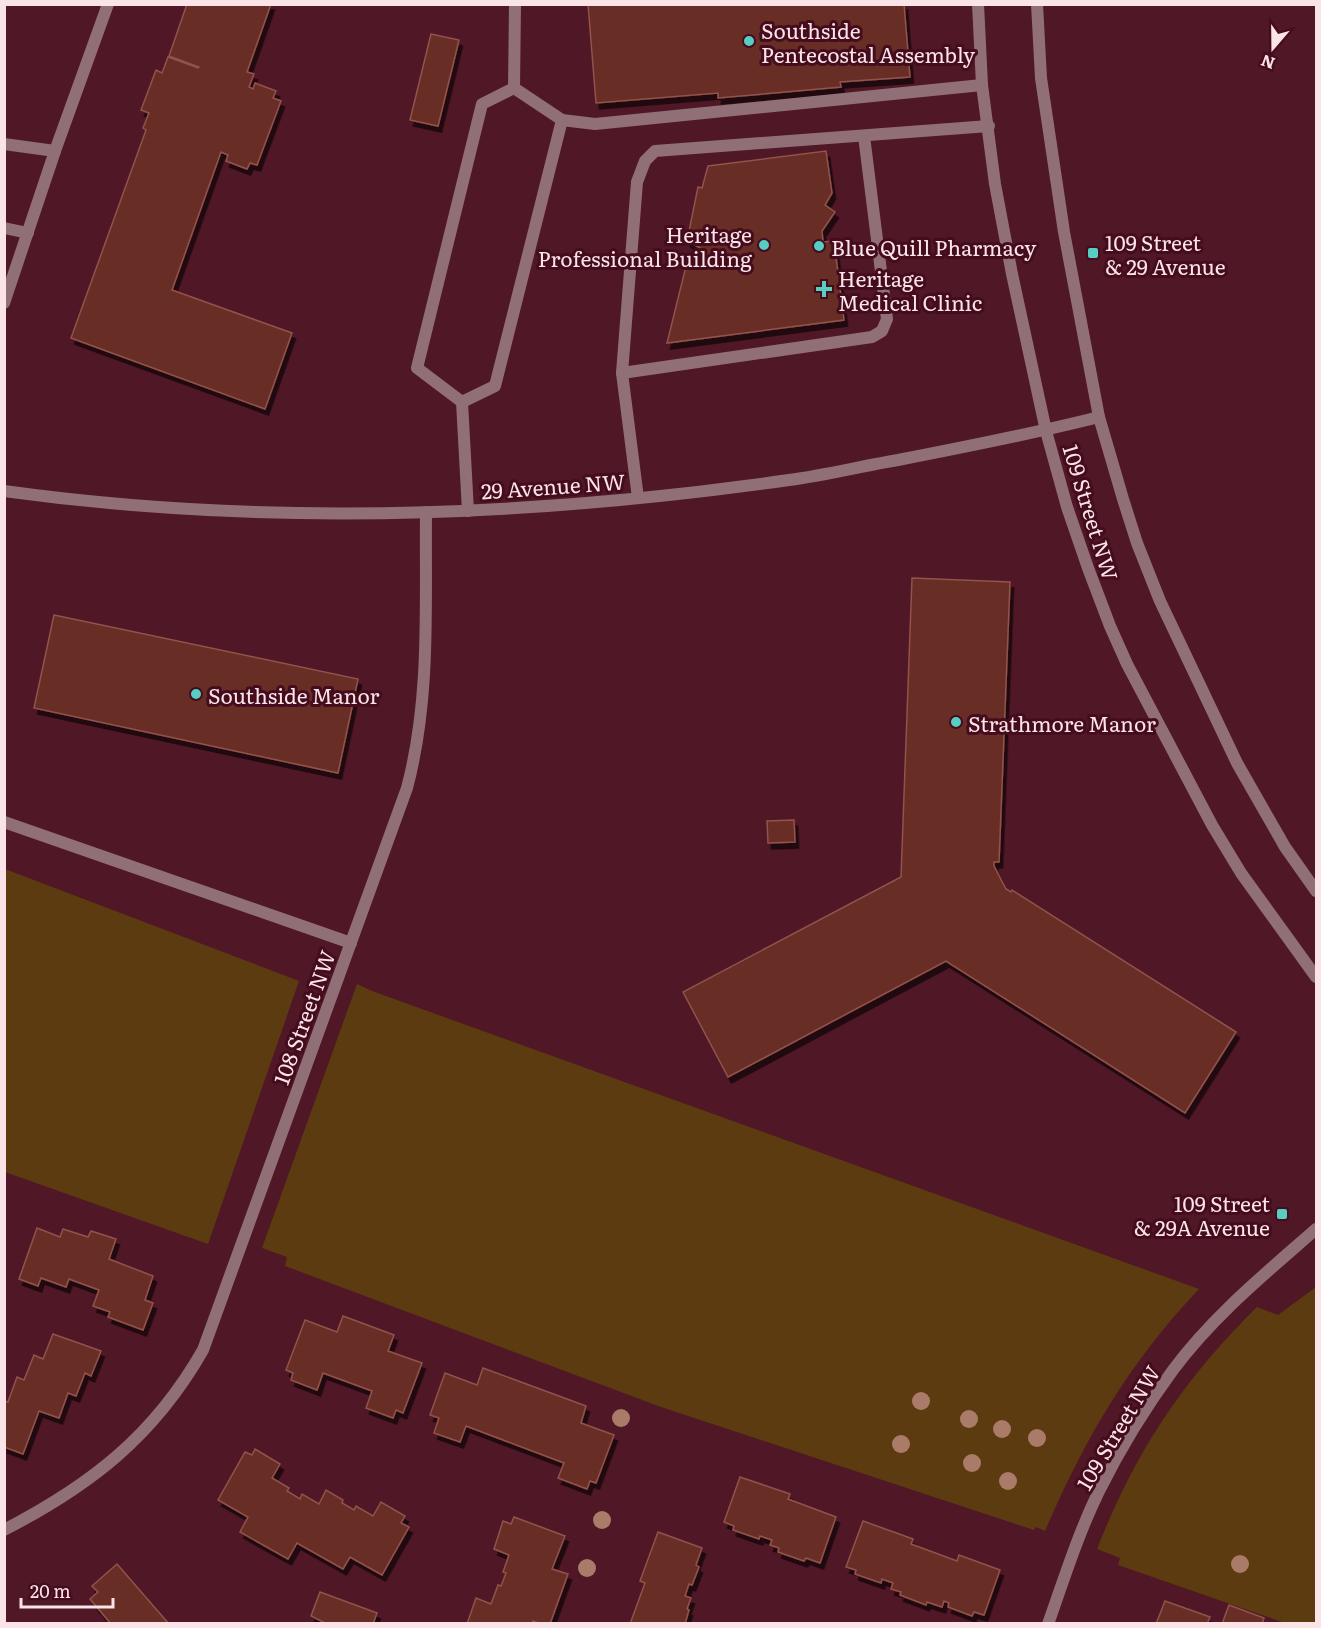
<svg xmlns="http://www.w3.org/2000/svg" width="1321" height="1628" font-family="Literata,serif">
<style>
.green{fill:#5d3b10}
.building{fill:#682d27;stroke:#91524b;stroke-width:1.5;filter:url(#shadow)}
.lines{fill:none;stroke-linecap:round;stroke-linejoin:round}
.service{stroke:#907076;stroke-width:12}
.minor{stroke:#907076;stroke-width:12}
.tertiary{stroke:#907076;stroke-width:12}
.tree{fill:#ab7b6a}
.poi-dot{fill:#56cec4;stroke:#440c1d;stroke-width:2}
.labels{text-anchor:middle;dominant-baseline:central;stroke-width:6;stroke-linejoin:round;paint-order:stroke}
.poi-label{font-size:21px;fill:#fbe4e8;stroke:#440c1d;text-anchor:start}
.street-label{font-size:21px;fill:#fbe4e8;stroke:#440c1d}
</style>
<defs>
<filter id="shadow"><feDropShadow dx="3.5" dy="6" stdDeviation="0" flood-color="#0009"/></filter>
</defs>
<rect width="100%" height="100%" fill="#501726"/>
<g class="green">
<path d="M 5,869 L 299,981 L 208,1244 L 5,1172 Z"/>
<path d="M 357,984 L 372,991 L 1199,1289 C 1129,1363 1085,1438 1045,1531 L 1036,1527 L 1034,1530 L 661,1407 L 285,1266 L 287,1257 L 262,1248 Z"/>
<path d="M 1316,1287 L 1316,1623 L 1285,1623 L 1118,1565 L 1120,1558 L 1097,1549 C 1135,1452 1183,1380 1257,1307 L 1278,1315 Z"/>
</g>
<g class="building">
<path d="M 187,4 L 271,4 L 247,72 L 254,74 L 249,87 L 253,89 L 255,83 L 276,91 L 273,98 L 281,101 L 257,165 L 250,163 L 247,169 L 226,161 L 228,155 L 221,152 L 172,290 L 292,333 L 265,409 L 71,338 L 146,130 L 143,128 L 149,113 L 141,110 L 156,70 L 162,73 L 168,57 L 198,68 L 199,67 L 169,56 Z"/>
<path d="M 588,4 L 904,4 L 910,77 L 840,82 L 841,87 L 718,98 L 718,93 L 596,103 Z"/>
<path d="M 431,34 L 459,40 L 438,126 L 410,120 Z"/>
<path d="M 826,151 L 832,193 L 825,205 L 835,212 L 822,231 L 823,242 L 834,241 L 844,320 L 667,343 L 687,262 L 707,257 L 705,249 L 702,249 L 687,241 L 698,187 L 702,188 L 708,166 Z"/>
<path d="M 912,578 L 1010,582 L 999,862 L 994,862 L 994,866 L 1006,889 L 1011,892 L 1012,890 L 1236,1032 L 1185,1113 L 946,961 L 728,1077 L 683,992 L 901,877 Z"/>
<path d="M 54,615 L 358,679 L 338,773 L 34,708 Z"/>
<path d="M 794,820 L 795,842 L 768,843 L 767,821 Z"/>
<path d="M 37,1228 L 60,1237 L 63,1229 L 88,1237 L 91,1231 L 116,1239 L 109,1259 L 153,1276 L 145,1300 L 153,1303 L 143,1330 L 108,1317 L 110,1312 L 93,1306 L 99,1290 L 69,1279 L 66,1287 L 41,1278 L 38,1286 L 19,1279 Z"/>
<path d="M 343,1316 L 394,1335 L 388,1351 L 422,1363 L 403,1413 L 396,1410 L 393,1418 L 366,1408 L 372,1391 L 323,1373 L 317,1390 L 291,1380 L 293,1373 L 286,1370 L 305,1320 L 337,1332 Z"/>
<path d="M 53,1334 L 101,1351 L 91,1376 L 85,1373 L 76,1396 L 68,1393 L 59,1418 L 39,1411 L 23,1454 L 4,1447 L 4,1401 L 8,1402 L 17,1377 L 24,1380 L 34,1355 L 43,1359 Z"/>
<path d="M 483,1368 L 586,1406 L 581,1423 L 614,1435 L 596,1483 L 590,1481 L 587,1489 L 558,1478 L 564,1463 L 466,1426 L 460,1442 L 434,1433 L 439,1418 L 430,1415 L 445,1373 L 477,1385 Z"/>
<path d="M 255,1449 L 280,1464 L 272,1478 L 289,1488 L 287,1491 L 300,1499 L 302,1494 L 319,1504 L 326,1490 L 343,1500 L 342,1503 L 354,1510 L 356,1506 L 373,1516 L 381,1502 L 405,1516 L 401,1523 L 409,1527 L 382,1575 L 350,1557 L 343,1569 L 297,1543 L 288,1559 L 240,1532 L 248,1517 L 218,1500 L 245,1452 L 252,1455 Z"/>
<path d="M 740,1477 L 790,1494 L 788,1499 L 836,1517 L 820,1563 L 806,1558 L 804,1561 L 778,1552 L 779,1548 L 770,1545 L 772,1540 L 760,1536 L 759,1539 L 733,1530 L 734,1526 L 724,1522 Z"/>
<path d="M 514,1517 L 565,1536 L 552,1569 L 568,1574 L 550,1624 L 541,1624 L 533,1621 L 532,1624 L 467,1624 L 476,1598 L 491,1604 L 498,1585 L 501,1586 L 506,1573 L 503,1572 L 509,1555 L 494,1549 L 503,1521 L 511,1524 Z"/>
<path d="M 863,1521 L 913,1539 L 911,1544 L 957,1561 L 959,1555 L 1000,1570 L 984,1615 L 974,1612 L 972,1616 L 948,1607 L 949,1603 L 944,1601 L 942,1607 L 927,1602 L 926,1605 L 900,1595 L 901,1592 L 891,1589 L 893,1583 L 882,1579 L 881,1583 L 855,1574 L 856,1570 L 846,1567 Z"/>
<path d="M 658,1532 L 702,1548 L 696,1565 L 699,1567 L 692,1585 L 689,1584 L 685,1596 L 691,1598 L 687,1609 L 689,1610 L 685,1624 L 630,1624 L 645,1583 L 640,1581 Z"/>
<path d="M 117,1564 L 169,1624 L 111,1624 L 90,1599 L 98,1592 L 92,1586 Z"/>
<path d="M 320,1592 L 377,1613 L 373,1624 L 327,1624 L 311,1616 Z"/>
<path d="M 1165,1601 L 1210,1617 L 1207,1624 L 1156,1624 Z"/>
<path d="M 1229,1605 L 1264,1618 L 1262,1624 L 1222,1624 Z"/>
</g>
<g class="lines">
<g class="service">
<path d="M 514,88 L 515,4"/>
<path d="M 562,120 L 595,124 L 982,85"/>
<path d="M 4,144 L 55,151 L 4,303"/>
<path d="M 55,151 L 108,4"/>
<path d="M 4,228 L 28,233"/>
<path d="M 622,373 L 872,337 L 882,331 L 887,319 L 864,136"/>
<path d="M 462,402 L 417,368 L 482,104 L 514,88 L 562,120 L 495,386 L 462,402 L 468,511"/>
<path d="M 638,498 L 622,373 L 637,182 L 645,161 L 655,151 L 989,126"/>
<path d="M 4,822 L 351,943"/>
</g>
<path class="minor" d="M 4,1530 C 91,1485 154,1436 203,1350 L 407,788 C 431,698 425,604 426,512"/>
<g class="tertiary">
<path d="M 978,4 L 982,85 L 995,184 L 1012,274 L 1046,431 L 1067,507 L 1088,568 L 1110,626 L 1127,664 L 1212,825 L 1241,873 L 1316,977"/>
<path d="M 1037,4 L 1041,78 L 1064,232 L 1099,417 L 1123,499 L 1137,543 L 1160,601 L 1237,763 L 1285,847 L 1316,891"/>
<path d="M 4,491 C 264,527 530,517 789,480 C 826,475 862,466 898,460 C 965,447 1032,434 1099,417"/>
<path d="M 1048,1624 C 1064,1579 1078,1534 1099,1491 C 1120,1449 1145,1408 1173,1370 C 1213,1316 1266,1273 1316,1229"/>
</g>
</g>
<g class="tree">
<circle cx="921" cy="1401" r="9"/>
<circle cx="621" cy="1418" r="9"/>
<circle cx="969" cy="1419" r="9"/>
<circle cx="1002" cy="1429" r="9"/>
<circle cx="1037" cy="1438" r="9"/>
<circle cx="901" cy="1444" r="9"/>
<circle cx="972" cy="1463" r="9"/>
<circle cx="1008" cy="1481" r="9"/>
<circle cx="602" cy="1520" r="9"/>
<circle cx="1240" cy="1564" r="9"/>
<circle cx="587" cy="1568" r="9"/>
</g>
<g class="poi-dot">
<circle cx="749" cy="41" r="6"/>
<circle cx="764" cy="245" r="6"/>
<circle cx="819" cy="246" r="6"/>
<rect x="1087" y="247" width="12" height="12" rx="3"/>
<path d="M821 280h6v6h6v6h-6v6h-6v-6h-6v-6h6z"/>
<circle cx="196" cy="694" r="6"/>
<circle cx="956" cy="722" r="6"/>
<rect x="1276" y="1208" width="12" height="12" rx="3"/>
</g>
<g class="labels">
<g class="poi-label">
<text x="761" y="29">Southside<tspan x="761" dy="24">Pentecostal Assembly</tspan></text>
<text x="752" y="233" text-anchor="end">Heritage<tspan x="752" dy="24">Professional Building</tspan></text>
<text x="1105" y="241">109 Street<tspan x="1105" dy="24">&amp; 29 Avenue</tspan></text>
<text x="831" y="246">Blue Quill Pharmacy</text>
<text x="838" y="277">Heritage<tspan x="838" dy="24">Medical Clinic</tspan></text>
<text x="208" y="694">Southside Manor</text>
<text x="968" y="722">Strathmore Manor</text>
<text x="1270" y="1202" text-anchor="end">109 Street<tspan x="1270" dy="24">&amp; 29A Avenue</tspan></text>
</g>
<g class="street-label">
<text transform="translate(553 485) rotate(-4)">29 Avenue NW</text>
<text transform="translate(1092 512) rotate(73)">109 Street NW</text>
<text transform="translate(303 1017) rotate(-70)">108 Street NW</text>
<text transform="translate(1117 1427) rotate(-59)">109 Street NW</text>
</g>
</g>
<rect width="1321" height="1628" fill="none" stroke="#fbe4e8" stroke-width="12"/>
<g transform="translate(1273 48) rotate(200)" stroke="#440c1d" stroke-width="4.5" paint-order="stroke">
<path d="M0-4.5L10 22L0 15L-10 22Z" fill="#fbe4e8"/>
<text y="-9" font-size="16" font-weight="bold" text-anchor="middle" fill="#fbe4e8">N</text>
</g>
<path d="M21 1598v9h92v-9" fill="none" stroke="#fbe4e8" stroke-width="3"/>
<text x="30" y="1598" font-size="18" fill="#fbe4e8" stroke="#440c1d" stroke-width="4.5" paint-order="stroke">20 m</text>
</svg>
